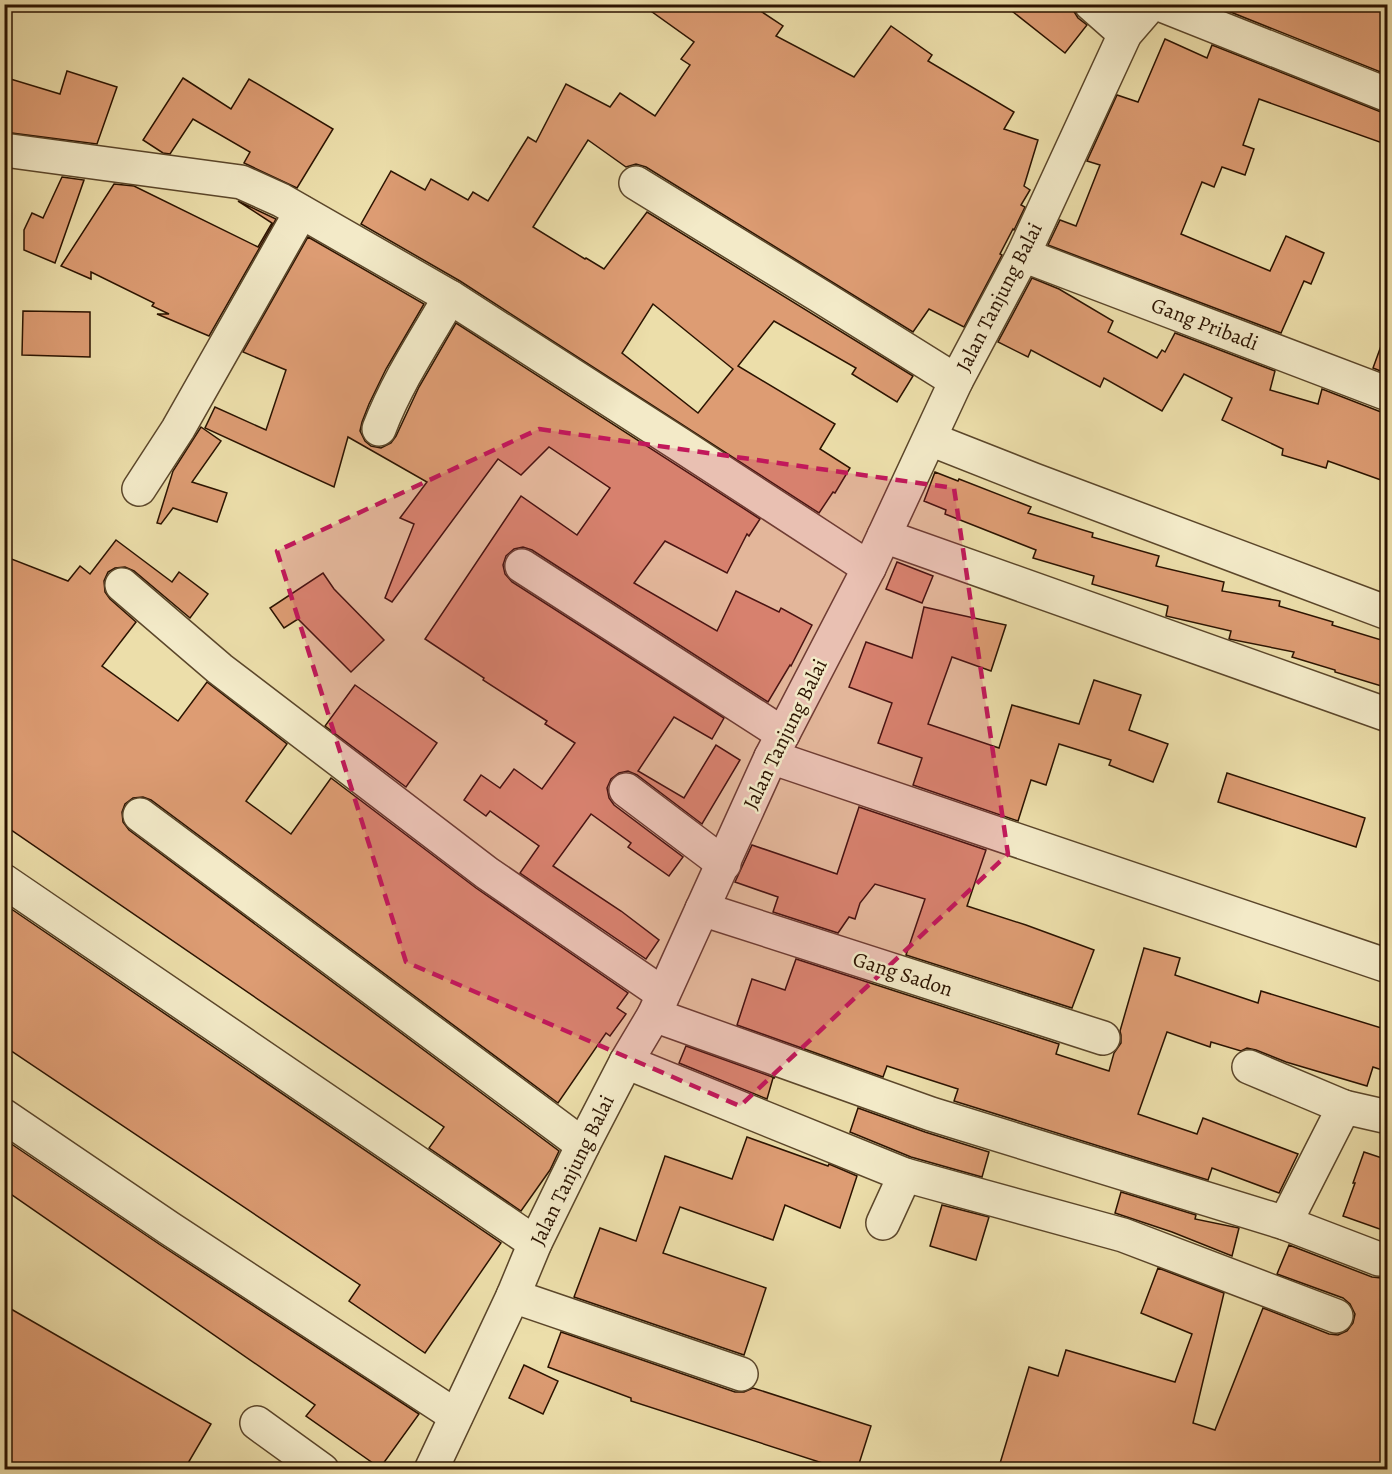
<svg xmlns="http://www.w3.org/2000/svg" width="1392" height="1474" font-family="Alegreya,serif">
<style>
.building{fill:#dd9c73;stroke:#2b1300;stroke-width:1.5;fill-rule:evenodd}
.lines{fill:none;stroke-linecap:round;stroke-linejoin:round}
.minor-casing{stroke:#5b462a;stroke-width:36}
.minor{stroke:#f3eac8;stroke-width:33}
.marked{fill:#c2185b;fill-opacity:0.2;stroke:#c2185b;stroke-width:4.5;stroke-dasharray:12 8;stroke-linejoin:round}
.labels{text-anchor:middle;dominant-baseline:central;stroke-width:5;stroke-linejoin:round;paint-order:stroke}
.street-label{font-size:21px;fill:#2b1300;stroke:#f3eac8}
</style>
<rect width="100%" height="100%" fill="#ecdeaa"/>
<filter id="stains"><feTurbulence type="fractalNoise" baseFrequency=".00333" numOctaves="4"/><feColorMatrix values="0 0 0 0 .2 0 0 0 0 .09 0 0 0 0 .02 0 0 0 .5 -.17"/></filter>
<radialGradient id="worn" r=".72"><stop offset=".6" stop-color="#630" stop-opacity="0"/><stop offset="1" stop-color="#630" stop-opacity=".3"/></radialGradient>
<g class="building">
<path d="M 641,4 L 750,4 L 783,26 L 776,36 L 854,77 L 891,26 L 932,55 L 928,61 L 1014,112 L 1004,129 L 1038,140 L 1024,186 L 1030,190 L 1021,205 L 1025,207 L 1014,230 L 1013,229 L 1000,254 L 1002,255 L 964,327 L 929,309 L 913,332 L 646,167 L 636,164 L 626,167 L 588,140 L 533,227 L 585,259 L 586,258 L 604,269 L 647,212 L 913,376 L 897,402 L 852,374 L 856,368 L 774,321 L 738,366 L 835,424 L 820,449 L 850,468 L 835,493 L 833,492 L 819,513 L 460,281 L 361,224 L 391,171 L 425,190 L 431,179 L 468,200 L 473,192 L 488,201 L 528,137 L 536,142 L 566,84 L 610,107 L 620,93 L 655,116 L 690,65 L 681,59 L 694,42 ZM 653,304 L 733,369 L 698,413 L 622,353 Z"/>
<path d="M 1003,4 L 1073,4 L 1073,10 L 1078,18 L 1087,25 L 1065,53 Z"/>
<path d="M 1231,4 L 1388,4 L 1388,75 L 1228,11 Z"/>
<path d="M 1165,39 L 1207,58 L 1212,45 L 1381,112 L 1388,113 L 1388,145 L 1259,99 L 1243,145 L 1254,149 L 1245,175 L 1222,167 L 1214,187 L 1202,182 L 1181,234 L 1270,271 L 1286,236 L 1324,253 L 1311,284 L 1304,281 L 1281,333 L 1048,245 L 1060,220 L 1076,226 L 1100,165 L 1087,161 L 1117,95 L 1138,102 Z"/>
<path d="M 67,71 L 117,87 L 97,144 L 4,132 L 4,77 L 60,94 Z"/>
<path d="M 183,78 L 231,109 L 249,79 L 333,129 L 297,188 L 244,163 L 250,152 L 193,119 L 170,154 L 163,153 L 143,140 Z"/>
<path d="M 62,177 L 84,180 L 55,263 L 24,250 L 24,230 L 32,213 L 43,218 Z"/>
<path d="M 114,184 L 134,186 L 258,247 L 272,223 L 238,201 L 276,219 L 209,336 L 157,314 L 169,314 L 152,306 L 154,303 L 91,272 L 91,279 L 61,266 Z"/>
<path d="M 308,237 L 424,304 L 386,369 L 369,404 L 362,422 L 360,431 L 365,441 L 371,446 L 381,448 L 391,443 L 396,436 L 419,387 L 456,323 L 760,519 L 749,536 L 747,534 L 727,573 L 665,541 L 634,583 L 717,631 L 736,591 L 779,612 L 781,608 L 812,625 L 791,666 L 790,665 L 768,702 L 532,550 L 523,547 L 514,549 L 506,556 L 503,565 L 505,574 L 512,582 L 724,718 L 712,739 L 674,717 L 638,771 L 684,798 L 716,745 L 740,760 L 702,824 L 637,775 L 628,771 L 619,773 L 611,779 L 607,788 L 609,798 L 614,805 L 683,857 L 669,876 L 628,847 L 631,843 L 591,814 L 553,866 L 621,911 L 659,940 L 646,959 L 520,873 L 539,846 L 490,811 L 486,816 L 464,800 L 481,775 L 500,788 L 514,769 L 542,789 L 575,743 L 545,724 L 547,721 L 483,680 L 484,678 L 425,639 L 521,496 L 577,535 L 610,488 L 549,447 L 521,475 L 498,459 L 392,602 L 385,598 L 414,524 L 400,518 L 427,482 L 348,437 L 334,487 L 205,428 L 215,407 L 266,430 L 286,370 L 243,352 Z"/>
<path d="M 1032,278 L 1059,289 L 1113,321 L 1108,332 L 1157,358 L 1162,350 L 1165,352 L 1175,333 L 1275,371 L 1270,390 L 1318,404 L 1322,389 L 1381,412 L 1388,412 L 1388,461 L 1381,480 L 1328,461 L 1326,468 L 1282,455 L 1283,449 L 1222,420 L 1232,398 L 1184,374 L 1162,411 L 1104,378 L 1100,387 L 1031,350 L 1028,357 L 998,342 Z"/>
<path d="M 23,311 L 90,312 L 90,357 L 22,355 Z"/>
<path d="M 1385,335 L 1388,336 L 1388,374 L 1373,368 Z"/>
<path d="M 201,427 L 221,441 L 192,482 L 227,493 L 217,522 L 173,508 L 161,524 L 157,523 L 173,471 Z"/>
<path d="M 935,472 L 958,481 L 959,479 L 1031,507 L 1028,513 L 1093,533 L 1092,537 L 1159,556 L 1156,566 L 1224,582 L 1222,591 L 1280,601 L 1279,606 L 1333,622 L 1332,625 L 1388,642 L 1388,688 L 1335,672 L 1335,670 L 1292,657 L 1294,652 L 1229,639 L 1231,631 L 1166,616 L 1168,606 L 1092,584 L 1094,576 L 1033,558 L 1036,550 L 945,514 L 946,510 L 924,501 Z"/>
<path d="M 116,540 L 172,582 L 179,572 L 208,594 L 190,618 L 134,571 L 125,567 L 115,568 L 108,572 L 104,581 L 105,592 L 110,599 L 136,622 L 102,666 L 178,721 L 207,682 L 287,744 L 246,801 L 291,834 L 331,778 L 476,888 L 628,993 L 617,1008 L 626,1014 L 610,1036 L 606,1033 L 558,1103 L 151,800 L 143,797 L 133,798 L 125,804 L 122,812 L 123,822 L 129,830 L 559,1151 L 550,1170 L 521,1211 L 429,1148 L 444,1127 L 4,825 L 4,556 L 68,581 L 80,566 L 90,574 Z"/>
<path d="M 897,562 L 933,576 L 922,603 L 886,589 Z"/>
<path d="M 323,573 L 334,589 L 384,640 L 351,672 L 298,619 L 284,628 L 270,608 Z"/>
<path d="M 924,607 L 1006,625 L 991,671 L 952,657 L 928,724 L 999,748 L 1012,705 L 1079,724 L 1094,680 L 1141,695 L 1129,730 L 1168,744 L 1153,782 L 1109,765 L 1111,760 L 1059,744 L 1046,785 L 1031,780 L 1018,821 L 913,785 L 922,758 L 878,743 L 892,703 L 849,687 L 866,642 L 912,658 Z"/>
<path d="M 355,685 L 437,743 L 406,787 L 325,726 Z"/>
<path d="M 1227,773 L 1365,818 L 1356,847 L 1218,802 Z"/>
<path d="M 859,807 L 986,850 L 967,906 L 1026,925 L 1094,950 L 1072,1008 L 906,955 L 925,899 L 875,884 L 860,903 L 855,919 L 849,917 L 838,933 L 773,912 L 778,897 L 735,882 L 752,845 L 837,874 Z"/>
<path d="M 4,904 L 501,1243 L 425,1353 L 349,1301 L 360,1285 L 4,1046 Z"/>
<path d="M 1144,948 L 1180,958 L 1175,975 L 1258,1003 L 1261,991 L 1388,1030 L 1388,1072 L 1373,1067 L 1367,1086 L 1286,1062 L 1256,1050 L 1247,1048 L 1241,1051 L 1211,1042 L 1210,1047 L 1167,1032 L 1138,1114 L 1197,1134 L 1203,1118 L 1298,1154 L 1279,1193 L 1212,1168 L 1208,1180 L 954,1101 L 958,1089 L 887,1066 L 883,1077 L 737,1025 L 752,979 L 785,990 L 796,959 L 1059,1044 L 1056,1054 L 1109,1071 L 1114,1053 L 1121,1043 L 1121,1035 L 1120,1031 Z"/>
<path d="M 686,1046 L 775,1078 L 773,1078 L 767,1099 L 679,1063 Z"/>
<path d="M 858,1108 L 925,1132 L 989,1152 L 982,1177 L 911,1157 L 850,1132 Z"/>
<path d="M 747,1137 L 828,1166 L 829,1164 L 857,1176 L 840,1228 L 785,1205 L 773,1240 L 680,1207 L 663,1253 L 766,1288 L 744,1355 L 574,1297 L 600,1228 L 636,1241 L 665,1156 L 732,1179 Z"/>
<path d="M 4,1139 L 159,1244 L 419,1414 L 380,1468 L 306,1416 L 315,1405 L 5,1190 Z"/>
<path d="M 1364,1152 L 1388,1160 L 1388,1232 L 1343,1216 L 1355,1183 L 1353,1183 Z"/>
<path d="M 1121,1192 L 1196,1215 L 1195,1219 L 1239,1228 L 1232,1256 L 1172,1232 L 1115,1213 Z"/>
<path d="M 942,1205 L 989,1217 L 976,1260 L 930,1246 Z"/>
<path d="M 1289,1245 L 1372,1277 L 1381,1278 L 1388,1275 L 1388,1470 L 998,1470 L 1029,1367 L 1058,1376 L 1066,1350 L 1175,1382 L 1192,1334 L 1141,1313 L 1158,1268 L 1224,1293 L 1193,1423 L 1215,1430 L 1263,1308 L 1329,1334 L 1338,1335 L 1347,1331 L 1353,1323 L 1355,1314 L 1350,1304 L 1343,1298 L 1277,1274 Z"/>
<path d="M 4,1305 L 211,1424 L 184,1470 L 4,1470 Z"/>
<path d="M 561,1332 L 735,1392 L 744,1392 L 753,1388 L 871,1426 L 857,1470 L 844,1470 L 631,1401 L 631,1398 L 548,1367 Z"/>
<path d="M 524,1365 L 558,1381 L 543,1414 L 509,1398 Z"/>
</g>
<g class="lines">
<g class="minor-casing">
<g id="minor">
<path d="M 1091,4 L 1125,34"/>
<path d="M 1159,4 L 1388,95"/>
<path d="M 4,150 L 241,182 L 281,200 L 450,297 L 679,444 L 869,568"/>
<path d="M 636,183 L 820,296 L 956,381"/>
<path d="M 1023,255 L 1388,394"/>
<path d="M 379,429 C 397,382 425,340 450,297"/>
<path d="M 930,439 L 1034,480 L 1388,613"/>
<path d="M 139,489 L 178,429 L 301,212"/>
<path d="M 884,536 L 1388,715"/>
<path d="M 522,566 L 783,734"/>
<path d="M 122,585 L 220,669 L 487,873 L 663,994"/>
<path d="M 771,757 L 1388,966"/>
<path d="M 626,790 L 724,864"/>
<path d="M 140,815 L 583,1145"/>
<path d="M 4,881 L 535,1243"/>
<path d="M 702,909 L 1103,1038"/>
<path d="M 654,1015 L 931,1114 L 1285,1223 L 1379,1259"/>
<path d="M 626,1062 L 905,1175 L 1123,1235 L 1336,1316"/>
<path d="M 1249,1067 L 1344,1107 L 1388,1117"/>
<path d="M 4,1116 L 169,1228 L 456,1416"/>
<path d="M 883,1223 L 905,1175"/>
<path d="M 1285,1223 L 1344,1107"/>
<path d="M 513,1296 L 741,1374"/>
<path d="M 257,1423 L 322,1470"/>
<path d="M 431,1470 L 513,1296 L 535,1243 L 583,1145 L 626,1062 L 654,1015 L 771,757 L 869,568 L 956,381 L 1023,255 L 1125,34 L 1151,4"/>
</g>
</g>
<use href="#minor" class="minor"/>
</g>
<path class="marked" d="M 539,429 L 954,488 L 1008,854 L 740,1106 L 406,962 L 277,551 Z"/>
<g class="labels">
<g class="street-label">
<text transform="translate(999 297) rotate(-63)">Jalan Tanjung Balai</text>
<text transform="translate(1205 324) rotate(21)">Gang Pribadi</text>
<text transform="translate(785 734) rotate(-64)">Jalan Tanjung Balai</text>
<text transform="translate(903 974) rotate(18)">Gang Sadon</text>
<text transform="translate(572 1170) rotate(-64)">Jalan Tanjung Balai</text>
</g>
</g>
<rect width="1392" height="1474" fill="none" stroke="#ecdeaa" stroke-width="24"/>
<rect x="6" y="6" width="1380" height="1462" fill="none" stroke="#2b1300" stroke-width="3"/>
<rect x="12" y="12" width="1368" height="1450" fill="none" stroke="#2b1300" stroke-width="1.5"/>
<rect width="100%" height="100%" filter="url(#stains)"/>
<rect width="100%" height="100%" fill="url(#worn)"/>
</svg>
